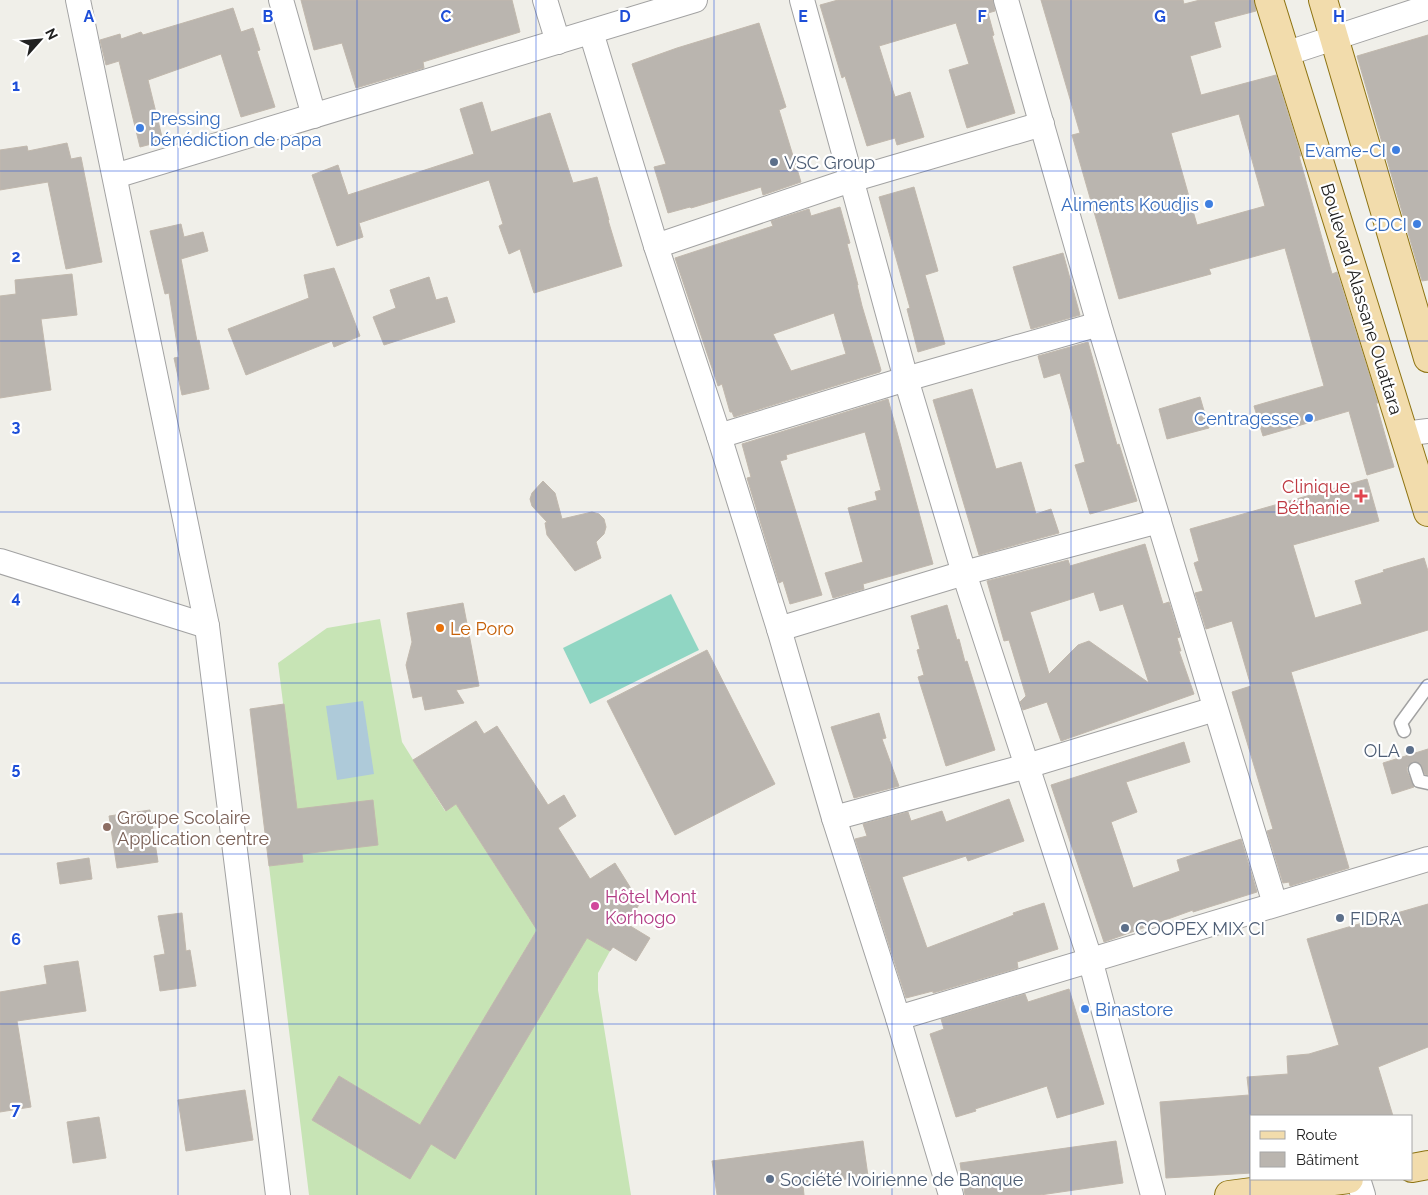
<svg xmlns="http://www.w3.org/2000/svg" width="1428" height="1195" font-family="Raleway,sans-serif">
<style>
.grass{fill:#c7e4b5}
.pitch{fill:#90d6c3}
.water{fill:#aecad9}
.building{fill:#bab5af;stroke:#c1b8ad;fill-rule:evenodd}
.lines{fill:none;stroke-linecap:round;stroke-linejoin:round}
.service-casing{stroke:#a2a2a2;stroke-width:15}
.minor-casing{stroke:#a2a2a2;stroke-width:26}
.primary-casing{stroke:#8d7311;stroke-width:30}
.service{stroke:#fff;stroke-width:12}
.minor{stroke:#fff;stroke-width:24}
.primary{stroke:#f2dcac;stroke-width:28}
.grid{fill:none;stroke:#1d4ed8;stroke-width:1;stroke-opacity:0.55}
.shop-dot{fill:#3f7fe0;stroke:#fff;stroke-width:2}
.service-dot{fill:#5c6f8a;stroke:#fff;stroke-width:2}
.health-dot{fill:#e0444e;stroke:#fff;stroke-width:2}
.food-dot{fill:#e8710a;stroke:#fff;stroke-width:2}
.education-dot{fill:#8d6e63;stroke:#fff;stroke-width:2}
.hotel-dot{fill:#d1479c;stroke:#fff;stroke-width:2}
.labels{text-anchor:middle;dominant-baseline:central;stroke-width:4.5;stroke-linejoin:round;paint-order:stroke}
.shop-label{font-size:18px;fill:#366cbe;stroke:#fff;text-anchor:end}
.service-label{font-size:18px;fill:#4e5e75;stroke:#fff;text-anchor:start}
.street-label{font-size:18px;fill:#212121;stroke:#fff}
.health-label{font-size:18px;fill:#be3a42;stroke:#fff;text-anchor:end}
.food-label{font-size:18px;fill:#c56008;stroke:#fff;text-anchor:start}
.education-label{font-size:18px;fill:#785e54;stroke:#fff;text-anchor:start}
.hotel-label{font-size:18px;fill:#b23c85;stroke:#fff;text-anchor:start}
.grid-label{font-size:16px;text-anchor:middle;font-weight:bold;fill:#1d4ed8;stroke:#fff;stroke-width:4.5;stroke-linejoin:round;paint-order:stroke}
</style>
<rect width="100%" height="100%" fill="#f0efe9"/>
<path class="grass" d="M 380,619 L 402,742 L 445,811 L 456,804 L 529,918 L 553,903 L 420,1125 L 339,1076 L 312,1120 L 410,1179 L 431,1144 L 455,1158 L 587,938 L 610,951 L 598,973 L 598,990 L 631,1195 L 309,1195 L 269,866 L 303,862 L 278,663 L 327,628 Z"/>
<path class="pitch" d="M 671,594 L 699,650 L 590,704 L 563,648 Z"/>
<path class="water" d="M 363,701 L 374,774 L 337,780 L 326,706 Z"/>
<g class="building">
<path d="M 301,0 L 512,0 L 520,32 L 423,62 L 424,68 L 356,88 L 342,43 L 314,50 Z"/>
<path d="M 838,0 L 993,0 L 995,11 L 988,13 L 994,35 L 992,36 L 1015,113 L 967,128 L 949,70 L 969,64 L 956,23 L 879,46 L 895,97 L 910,92 L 924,137 L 897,145 L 895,138 L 867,146 L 845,76 L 842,78 L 820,5 Z"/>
<path d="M 1041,0 L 1183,0 L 1184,4 L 1200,0 L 1254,0 L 1256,11 L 1214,22 L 1221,47 L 1190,56 L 1201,95 L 1276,75 L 1301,156 L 1299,156 L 1332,274 L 1337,272 L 1378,403 L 1376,403 L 1394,467 L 1367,475 L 1349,411 L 1263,436 L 1254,406 L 1324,386 L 1285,248 L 1209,269 L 1211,274 L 1119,299 L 1072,135 L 1080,133 ZM 1239,114 L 1265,206 L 1197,225 L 1171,133 Z"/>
<path d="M 233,8 L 241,32 L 253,28 L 260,50 L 257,51 L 275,107 L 241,117 L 221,54 L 148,80 L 163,141 L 140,147 L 119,61 L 106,65 L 100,40 L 120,34 L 121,39 L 141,32 L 143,35 Z"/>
<path d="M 759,23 L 786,107 L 779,110 L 801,182 L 763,195 L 761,187 L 691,208 L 690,207 L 668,213 L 654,167 L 666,164 L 632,64 L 677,48 Z"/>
<path d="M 1428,35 L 1428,280 L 1422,281 L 1357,56 Z"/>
<path d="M 482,102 L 491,132 L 550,113 L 573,183 L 597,177 L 609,220 L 608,220 L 622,266 L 534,293 L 520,249 L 509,254 L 499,226 L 503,224 L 489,180 L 359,223 L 363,237 L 337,246 L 312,175 L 338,165 L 348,195 L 474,154 L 460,109 Z"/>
<path d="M 67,143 L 71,159 L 81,157 L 102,262 L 66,269 L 48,182 L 0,190 L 0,150 L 27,146 L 28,151 Z"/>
<path d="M 914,187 L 938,271 L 925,275 L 945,344 L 918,352 L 907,309 L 910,308 L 879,197 Z"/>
<path d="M 840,207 L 850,243 L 847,244 L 858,285 L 857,285 L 862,306 L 881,370 L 880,372 L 734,417 L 732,412 L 730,412 L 722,384 L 718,386 L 675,258 L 773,226 L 771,221 L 809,209 L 811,216 ZM 834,313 L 846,354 L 791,371 L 773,334 Z"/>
<path d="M 181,224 L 184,237 L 203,232 L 208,251 L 181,259 L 197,341 L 199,340 L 209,389 L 182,395 L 174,358 L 179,357 L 169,293 L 165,294 L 150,231 Z"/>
<path d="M 1063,253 L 1080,315 L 1031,329 L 1013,267 Z"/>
<path d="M 334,268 L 360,336 L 334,347 L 332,341 L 246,375 L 228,329 L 309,298 L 304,275 Z"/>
<path d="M 72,274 L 77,315 L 41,319 L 51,390 L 0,398 L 0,296 L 16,294 L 15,280 Z"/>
<path d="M 429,277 L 436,300 L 447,297 L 455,322 L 384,345 L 373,317 L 396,308 L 390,290 Z"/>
<path d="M 1088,342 L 1117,445 L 1119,444 L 1137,501 L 1090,514 L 1075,465 L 1085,462 L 1060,373 L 1044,378 L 1038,356 Z"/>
<path d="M 972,389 L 996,469 L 1021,462 L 1036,514 L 1051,509 L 1059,533 L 979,555 L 933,400 Z"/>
<path d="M 1200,397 L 1209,428 L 1167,439 L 1159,409 Z"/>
<path d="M 888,399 L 933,564 L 863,584 L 864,589 L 833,598 L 825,573 L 863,562 L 848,508 L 877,500 L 875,492 L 881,490 L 865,432 L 786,455 L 787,459 L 780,461 L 822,595 L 790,604 L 783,581 L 779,583 L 764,534 L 747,478 L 751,477 L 742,444 Z"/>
<path d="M 1367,479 L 1379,521 L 1293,545 L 1315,618 L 1362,604 L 1355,581 L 1384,572 L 1383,570 L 1424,558 L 1428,571 L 1428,630 L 1291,672 L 1349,868 L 1290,886 L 1289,882 L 1283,883 L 1267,831 L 1273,829 L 1232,692 L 1251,686 L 1232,621 L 1206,629 L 1195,593 L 1203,591 L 1194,563 L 1199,561 L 1190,529 Z"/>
<path d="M 543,481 L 555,493 L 562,519 L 592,512 L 599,514 L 604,519 L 606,527 L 604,534 L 596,542 L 601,558 L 575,571 L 547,535 L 545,523 L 547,522 L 532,506 L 530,499 L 532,493 Z"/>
<path d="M 1145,544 L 1163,604 L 1169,602 L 1180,637 L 1177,638 L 1181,651 L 1179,651 L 1194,694 L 1061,741 L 1047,702 L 1023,710 L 1020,702 L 1026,696 L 1009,640 L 1004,641 L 987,581 L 1068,560 L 1070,566 ZM 1094,592 L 1100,611 L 1123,604 L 1149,683 L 1089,641 L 1078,645 L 1049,674 L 1030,612 Z"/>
<path d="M 463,603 L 479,686 L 456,690 L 464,703 L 425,710 L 422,696 L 413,698 L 406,665 L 412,642 L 407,613 Z"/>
<path d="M 947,605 L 957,640 L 959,639 L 965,662 L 967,661 L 995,750 L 946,766 L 918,677 L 924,675 L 917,650 L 920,649 L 911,616 Z"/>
<path d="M 707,650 L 775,784 L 675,835 L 607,701 Z"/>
<path d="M 284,704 L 297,809 L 373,800 L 378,845 L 302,854 L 303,862 L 269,866 L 250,709 Z"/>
<path d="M 879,713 L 886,738 L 882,739 L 899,786 L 854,798 L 831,727 Z"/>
<path d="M 476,721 L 484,734 L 497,726 L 548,805 L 564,795 L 576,816 L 558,828 L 590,879 L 615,863 L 640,903 L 627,924 L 650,938 L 636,961 L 613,947 L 610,951 L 587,938 L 455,1159 L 431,1144 L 410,1179 L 312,1120 L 339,1076 L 420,1125 L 537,930 L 456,804 L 446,811 L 413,760 Z"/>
<path d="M 1184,742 L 1190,762 L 1126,782 L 1137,812 L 1111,822 L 1133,888 L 1180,871 L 1177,860 L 1241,839 L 1257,892 L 1193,912 L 1193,910 L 1104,942 L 1051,785 Z"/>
<path d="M 1428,749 L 1428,775 L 1425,774 L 1420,763 L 1412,762 L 1407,767 L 1407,771 L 1414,787 L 1392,794 L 1383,763 Z"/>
<path d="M 1009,799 L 1024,841 L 968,861 L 966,856 L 902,877 L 927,948 L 1014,915 L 1013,913 L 1044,903 L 1058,949 L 1017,962 L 1018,968 L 933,993 L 933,991 L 906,998 L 855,839 L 867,836 L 863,824 L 908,812 L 911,821 L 942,811 L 946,822 Z"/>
<path d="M 150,810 L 158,862 L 117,868 L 109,816 Z"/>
<path d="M 89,858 L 92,879 L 60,884 L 57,863 Z"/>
<path d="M 1428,904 L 1428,1047 L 1378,1067 L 1393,1116 L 1252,1116 L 1252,1173 L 1166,1178 L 1160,1102 L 1249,1095 L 1247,1077 L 1288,1074 L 1287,1056 L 1309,1054 L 1339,1045 L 1307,939 Z"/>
<path d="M 182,913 L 186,951 L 190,950 L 196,986 L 160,991 L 154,956 L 165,954 L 158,916 Z"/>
<path d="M 78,961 L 86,1011 L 17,1021 L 31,1107 L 0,1112 L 0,992 L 47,984 L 44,966 Z"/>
<path d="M 1069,989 L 1104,1104 L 1057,1118 L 1047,1086 L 975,1109 L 976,1111 L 956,1117 L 930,1034 L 944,1029 L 941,1019 L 1025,994 L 1028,1002 Z"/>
<path d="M 245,1090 L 253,1140 L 186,1151 L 178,1100 Z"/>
<path d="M 99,1117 L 106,1158 L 73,1163 L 67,1122 Z"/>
<path d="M 863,1141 L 868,1176 L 803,1185 L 804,1195 L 717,1195 L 712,1161 Z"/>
<path d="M 1116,1141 L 1123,1183 L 1040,1195 L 965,1195 L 960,1163 Z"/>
</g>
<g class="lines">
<g class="service-casing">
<g id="service">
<path d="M 1404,731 L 1401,723 L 1428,686"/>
<path d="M 1415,769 L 1419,781 L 1428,783"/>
</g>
</g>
<g class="minor-casing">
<g id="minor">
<path d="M 78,0 L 207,626 L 278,1195"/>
<path d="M 281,0 L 314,116"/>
<path d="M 545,0 L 558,42"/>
<path d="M 802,0 L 906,379 L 964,573 L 1090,959 L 1153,1195"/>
<path d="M 1006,0 L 1099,324 L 1275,904"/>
<path d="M 591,32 L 656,246 L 719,436 L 779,629 L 834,818 L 898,1018 L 951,1195"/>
<path d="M 1285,54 L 1428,7"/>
<path d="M 115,176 L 695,0"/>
<path d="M 656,246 L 851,180 L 1042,124"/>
<path d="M 1404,434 L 1428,431"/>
<path d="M 719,436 L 906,379 L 1099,324"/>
<path d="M 0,561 L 207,626"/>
<path d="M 779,629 L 964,573 L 1159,521"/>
<path d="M 834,818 L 1027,766 L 1215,709"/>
<path d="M 898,1018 L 1428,859"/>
<path d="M 1358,1179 L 1363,1195"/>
</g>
</g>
<g class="primary-casing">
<g id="primary">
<path d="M 1269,0 L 1428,512"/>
<path d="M 1323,0 L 1428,358"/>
<path d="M 1412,1168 L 1428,1165"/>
<path d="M 1229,1195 L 1349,1179"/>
</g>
</g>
<use href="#service" class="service"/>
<use href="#minor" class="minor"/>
<use href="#primary" class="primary"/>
</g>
<path class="grid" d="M 178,0 L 178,1195M 357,0 L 357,1195M 536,0 L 536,1195M 714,0 L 714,1195M 892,0 L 892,1195M 1071,0 L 1071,1195M 1250,0 L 1250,1195M 0,171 L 1428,171M 0,341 L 1428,341M 0,512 L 1428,512M 0,683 L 1428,683M 0,854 L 1428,854M 0,1024 L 1428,1024"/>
<g class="shop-dot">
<circle cx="140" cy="128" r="5"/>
<circle cx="1396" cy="150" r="5"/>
<circle cx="1209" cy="204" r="5"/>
<circle cx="1417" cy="224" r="5"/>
<circle cx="1309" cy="418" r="5"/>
<circle cx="1085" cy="1009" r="5"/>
</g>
<g class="service-dot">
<circle cx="774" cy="162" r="5"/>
<circle cx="1410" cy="750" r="5"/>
<circle cx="1340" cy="918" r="5"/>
<circle cx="1125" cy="928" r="5"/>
<circle cx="770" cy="1179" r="5"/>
</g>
<path class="health-dot" d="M1358.5 488.5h5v5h5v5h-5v5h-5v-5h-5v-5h5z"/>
<circle class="food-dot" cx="440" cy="628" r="5"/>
<circle class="education-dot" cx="107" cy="827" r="5"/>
<circle class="hotel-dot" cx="595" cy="906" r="5"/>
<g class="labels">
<g class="shop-label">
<text x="150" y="118" text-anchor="start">Pressing<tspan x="150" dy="21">bénédiction de papa</tspan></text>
<text x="1386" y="150">Evame-CI</text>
<text x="1199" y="204">Aliments Koudjis</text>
<text x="1407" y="224">CDCI</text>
<text x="1299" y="418">Centragesse</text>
<text x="1095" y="1009" text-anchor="start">Binastore</text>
</g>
<g class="service-label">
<text x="784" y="162">VSC Group</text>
<text x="1400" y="750" text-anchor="end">OLA</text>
<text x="1350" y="918">FIDRA</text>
<text x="1135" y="928">COOPEX MIX CI</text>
<text x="780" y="1179">Société Ivoirienne de Banque</text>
</g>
<g class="street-label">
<text transform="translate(1362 299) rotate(73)">Boulevard Alassane Ouattara</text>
</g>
<g class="health-label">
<text x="1350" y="486">Clinique<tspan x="1350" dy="21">Béthanie</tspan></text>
</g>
<g class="food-label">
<text x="450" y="628">Le Poro</text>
</g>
<g class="education-label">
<text x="117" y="817">Groupe Scolaire<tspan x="117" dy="21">Application centre</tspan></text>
</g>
<g class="hotel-label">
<text x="605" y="896">Hôtel Mont<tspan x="605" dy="21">Korhogo</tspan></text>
</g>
</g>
<g class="grid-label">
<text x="89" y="22">A</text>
<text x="268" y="22">B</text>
<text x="446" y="22">C</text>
<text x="625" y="22">D</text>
<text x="803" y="22">E</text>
<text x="982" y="22">F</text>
<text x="1160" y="22">G</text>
<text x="1339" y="22">H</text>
<text x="16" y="91">1</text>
<text x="16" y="262">2</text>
<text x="16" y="432">3</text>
<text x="16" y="603">4</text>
<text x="16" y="774">5</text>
<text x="16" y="945">6</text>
<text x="16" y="1115">7</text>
</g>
<rect x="1250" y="1115" width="162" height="65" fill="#ffffff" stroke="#a6a6a6"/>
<rect x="1260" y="1131" width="25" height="8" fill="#f2dcac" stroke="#a6a6a6"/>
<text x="1296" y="1140" font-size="15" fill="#212121">Route</text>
<rect x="1260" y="1152" width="25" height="15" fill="#bab5af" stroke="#a6a6a6"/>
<text x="1296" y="1165" font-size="15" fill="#212121">Bâtiment</text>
<g transform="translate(40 40) rotate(63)" stroke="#ffffff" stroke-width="4" paint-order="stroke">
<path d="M0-4L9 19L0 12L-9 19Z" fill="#212121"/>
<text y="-8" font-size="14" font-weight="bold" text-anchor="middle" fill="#212121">N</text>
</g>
</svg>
